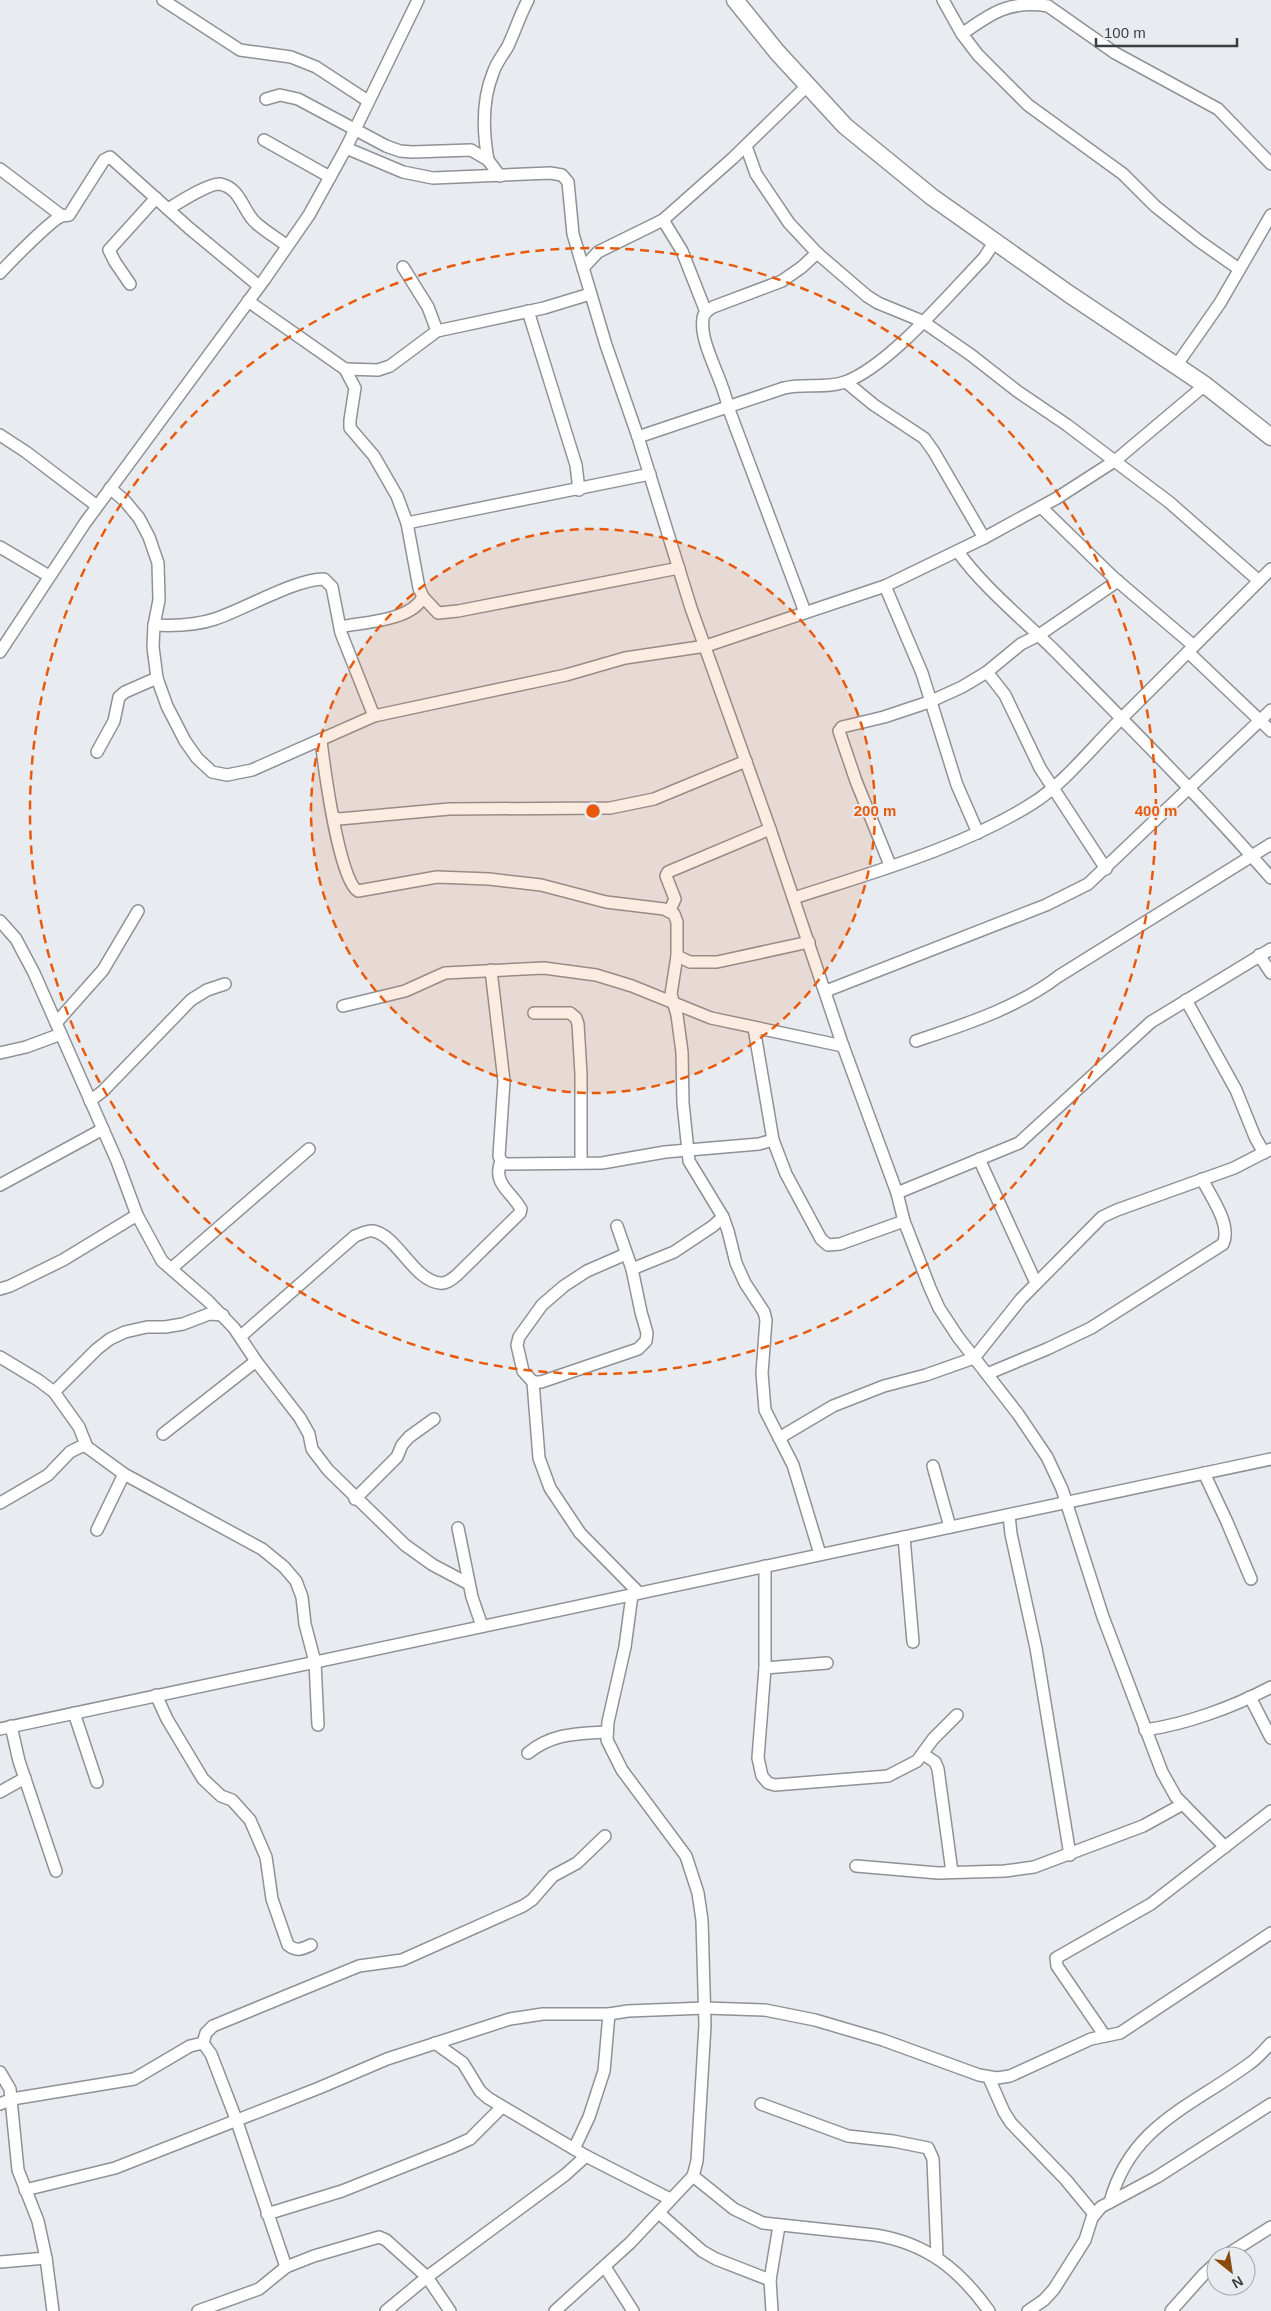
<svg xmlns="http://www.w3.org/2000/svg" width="1271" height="2311" font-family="Arial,sans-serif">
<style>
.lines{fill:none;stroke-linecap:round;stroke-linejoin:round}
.street-casing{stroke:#8e9296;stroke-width:14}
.secondary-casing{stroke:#8e9296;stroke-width:19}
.street{stroke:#fff;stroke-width:11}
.secondary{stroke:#fff;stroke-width:16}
.ring{fill:none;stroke:#e8590c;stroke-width:2.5;stroke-dasharray:9 6}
.centre{fill:#e8590c;stroke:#e8ecf1;stroke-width:2.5}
.ring-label{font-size:15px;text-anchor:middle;font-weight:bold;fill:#e8590c;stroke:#e8ecf1;stroke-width:4;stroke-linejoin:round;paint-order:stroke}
</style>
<rect width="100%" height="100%" fill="#e8ecf1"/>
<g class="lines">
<g class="street-casing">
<g id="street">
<path d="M 163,0 L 240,50 L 291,57 L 316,67 L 368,101"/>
<path d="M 943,0 L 962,34 L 978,55 L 1028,105 L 1123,174 L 1155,206 L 1199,241 L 1239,269"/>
<path d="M 962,34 C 991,13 1010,0 1048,6 L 1115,53 L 1218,109 L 1271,164"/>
<path d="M 266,99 L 280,95 L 298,99 L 386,146 L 400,151 L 412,152 L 471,150 L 488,160 L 500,176"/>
<path d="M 264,140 L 330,177"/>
<path d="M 746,146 L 756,174 L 789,223 L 817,253 L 867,296 L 878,303 L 922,321 L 971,355 L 1017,391 L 1067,425 L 1169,502 L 1259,581"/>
<path d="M 346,148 L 403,172 L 433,178 L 550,173 L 562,175 L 568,182 L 573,234 L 606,345 L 638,437 L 691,608 L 770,829 L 843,1046 L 897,1193 L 904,1221 L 930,1288 L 939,1308 L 958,1337 L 1018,1414 L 1047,1457 L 1062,1489 L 1103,1617 L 1162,1772 L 1176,1797 L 1225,1847"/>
<path d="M 488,160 C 483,132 482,100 493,73 C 496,63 503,55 508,46 C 515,31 520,15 528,0"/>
<path d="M 0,169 L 62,216"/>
<path d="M 168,209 C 178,203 209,183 220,184 C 241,188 243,212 256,223 C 266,232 277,238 287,246"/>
<path d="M 663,220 L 682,251 L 706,312"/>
<path d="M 403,267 L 428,307 L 437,331"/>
<path d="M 583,268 L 598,252 L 663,220 L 733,158 L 807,86"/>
<path d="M 0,273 C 9,263 52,219 62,216 C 64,215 67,216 69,215 L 104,160 L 110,157 L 189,228 L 259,286"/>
<path d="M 130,284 L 115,262 L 109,250 L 156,198"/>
<path d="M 248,301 L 345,369 L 355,388 L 350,420 L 350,428 L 374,456 L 397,496 L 407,523 L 419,588 L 423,597 L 438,613 L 458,611 L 679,568"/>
<path d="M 528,311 L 576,465 L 579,490"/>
<path d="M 1176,366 L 1220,303 L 1271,215"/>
<path d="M 345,369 L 378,370 L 390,366 L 437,331 L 544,308 L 590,294"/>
<path d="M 846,382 L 874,405 L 924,438 L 934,452 L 984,538"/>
<path d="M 0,435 L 26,452 L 97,506"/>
<path d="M 638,437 L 784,388 C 804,383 826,389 845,382 C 888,367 951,292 984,258 L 995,241"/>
<path d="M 110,488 L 125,501 L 139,518 L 149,537 L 158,563 L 159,600 L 154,625 L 153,647 L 157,678 L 167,706 L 185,741 L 197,758 L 212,772 L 227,775 L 252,770 L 374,716 L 566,675 L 625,658 L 706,646 L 885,586 L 984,538 L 1057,498 L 1116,460 L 1205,385"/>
<path d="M 1041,507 L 1114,578 L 1194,646"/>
<path d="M 407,523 L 650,474"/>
<path d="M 0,547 L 49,576"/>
<path d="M 958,552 C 986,590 1023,619 1056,652 C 1129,726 1203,800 1271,878"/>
<path d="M 885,586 L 922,673 L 957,785 L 978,833"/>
<path d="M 805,612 L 728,407 C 724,381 699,343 703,319 C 703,313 708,310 713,307 L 782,281 L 802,267 L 817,253"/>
<path d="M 154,625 C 173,626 197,625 215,619 C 245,609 295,579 324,579 L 332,587 L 341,633 L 374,716"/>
<path d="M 340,627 C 364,622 411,621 423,597"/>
<path d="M 0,652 L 85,523 L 264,280 L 309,215 L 346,148 L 418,0"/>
<path d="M 1188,652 L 1271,731"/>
<path d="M 987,672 L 1005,695 L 1040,768 L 1106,869"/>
<path d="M 321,741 C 324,765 339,881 358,891 L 437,877 L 489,879 L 541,885 L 606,902 L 664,909 L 674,914 L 677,922 L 677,956 L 671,994 L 677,1015 L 682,1052 L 683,1103 L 689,1161 L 723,1217 L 728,1231 L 736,1263 L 745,1283 L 764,1312 L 766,1320 L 762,1373 L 765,1410 L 793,1465 L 820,1554"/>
<path d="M 97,752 L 114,721 L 119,697 L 125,692 L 157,678"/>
<path d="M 334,817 L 339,819 L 449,809 L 610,808 L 654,799 L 746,761"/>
<path d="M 890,865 L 856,781 L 839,731 L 842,727 L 884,717 L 929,702 L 962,687 L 987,672 L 1021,644 L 1039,635 L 1118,581"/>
<path d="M 794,898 C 871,873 964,847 1033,803 C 1062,785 1090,750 1115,725 C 1167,673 1219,621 1271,569"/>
<path d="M 670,910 L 675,899 L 666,876 L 668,872 L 770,829"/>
<path d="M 0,921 L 16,939 L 34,973 L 117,1161 L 137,1215 L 162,1261 L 208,1301 L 234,1328 L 256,1361 L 300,1418 L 309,1434 L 312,1449 L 328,1470 L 405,1545 L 433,1565 L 469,1584"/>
<path d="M 1259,955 L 1271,973"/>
<path d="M 677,956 L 690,962 L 717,962 L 809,942"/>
<path d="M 826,991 L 1046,905 L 1088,884 L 1271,710"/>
<path d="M 1186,1000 L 1236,1090 L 1255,1137 L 1264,1153"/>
<path d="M 343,1006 L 405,991 L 445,973 L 544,968 L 596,975 L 632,986 L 711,1018 L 843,1046"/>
<path d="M 534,1013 L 570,1013 L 576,1018 L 578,1024 L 581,1074 L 581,1163"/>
<path d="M 56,1023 L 103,970 L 138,911"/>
<path d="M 754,1028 L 773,1140 L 786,1174 L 821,1239 L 828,1245 L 840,1244 L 904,1221"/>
<path d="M 916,1041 C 966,1024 1017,1008 1059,976 L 1271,844"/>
<path d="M 0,1053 L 26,1047 L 61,1034"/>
<path d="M 90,1101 L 103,1091 L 191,1000 L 207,990 L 225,984"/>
<path d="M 979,1159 L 1036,1283"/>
<path d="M 501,1161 L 506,1164 L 602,1163 L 665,1152 L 759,1144 L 773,1140"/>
<path d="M 0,1185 L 103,1129"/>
<path d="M 897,1193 L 1019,1143 L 1151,1022 L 1271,949"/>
<path d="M 626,1254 L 587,1271 L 564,1286 L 542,1305 L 519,1337 L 517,1345 L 523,1371 L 533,1382 L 539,1458 L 550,1488 L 580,1533 L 639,1593"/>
<path d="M 172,1268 L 309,1149"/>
<path d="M 632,1269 L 674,1252 L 713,1226 L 723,1217"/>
<path d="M 0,1289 L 10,1286 L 63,1260 L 137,1215"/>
<path d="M 241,1336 L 355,1236 C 361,1234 367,1230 373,1231 C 397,1235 414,1281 440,1283 C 447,1284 452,1279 457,1275 L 520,1213 L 521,1209 C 511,1191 492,1184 501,1161 L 499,1156 L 504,1081 L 491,970"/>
<path d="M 0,1357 L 38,1380 L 54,1392 L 79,1427 L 87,1447"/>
<path d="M 987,1374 L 1047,1349 L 1091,1328 L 1223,1244 C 1232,1225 1211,1197 1202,1179"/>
<path d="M 533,1382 L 541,1382 L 638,1349 L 646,1341 L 647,1333 L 641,1312 L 632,1269 L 617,1226"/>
<path d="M 54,1392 L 97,1349 L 110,1339 L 125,1332 L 147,1327 L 165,1327 L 183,1324 L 209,1314 L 223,1315"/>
<path d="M 163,1434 L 256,1361"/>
<path d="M 779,1438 L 833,1406 L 884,1386 L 926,1375 L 974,1358 L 1021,1299 L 1102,1217 L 1117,1210 L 1234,1168 L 1271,1149"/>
<path d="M 933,1466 L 950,1527"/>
<path d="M 1204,1473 L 1227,1522 L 1251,1579"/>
<path d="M 355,1499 L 397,1457 L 402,1445 L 409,1437 L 434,1419"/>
<path d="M 0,1503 L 48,1475 L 70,1452 L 82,1446 L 87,1447 L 124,1474 L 262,1549 L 284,1567 L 296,1581 L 302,1597 L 305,1624 L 315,1662 L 318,1725"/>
<path d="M 1009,1515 L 1011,1534 L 1036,1648 L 1070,1855"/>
<path d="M 458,1528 L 472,1597 L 482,1626"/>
<path d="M 97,1530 L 124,1474"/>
<path d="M 904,1537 L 913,1642"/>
<path d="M 765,1566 L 765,1668 L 758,1758 L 762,1776 L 768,1783 L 775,1785 L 888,1776 L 917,1761 L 933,1739 L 957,1715"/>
<path d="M 765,1668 L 827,1663"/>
<path d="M 156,1695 L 167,1719 L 203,1779 L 221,1796 L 232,1800 L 250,1820 L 266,1857 L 272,1899 L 288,1945 C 297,1952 302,1949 311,1945"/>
<path d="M 1250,1697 L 1271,1738"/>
<path d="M 74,1713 L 97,1782"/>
<path d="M 11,1726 L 19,1761 L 56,1871"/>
<path d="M 0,1729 L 1271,1459"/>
<path d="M 1145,1730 C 1187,1724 1233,1707 1271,1687"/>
<path d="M 528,1753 C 553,1733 576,1734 606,1732"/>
<path d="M 923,1754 L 935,1762 L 938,1769 L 952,1872"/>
<path d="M 0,1792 L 25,1778"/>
<path d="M 856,1866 L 938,1873 L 1005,1871 L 1034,1867 L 1143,1826 L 1183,1804"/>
<path d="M 1105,2036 L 1057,1966 L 1056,1958 L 1151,1904 L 1271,1811"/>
<path d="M 203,2043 L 206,2033 L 213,2026 L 359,1966 L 402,1960 L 523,1906 L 532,1900 L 553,1876 L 577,1863 L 605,1836"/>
<path d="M 435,2043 L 463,2063 L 480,2091 L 488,2098 L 586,2156 L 670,2199"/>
<path d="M 0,2072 L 10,2089 L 18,2170 L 38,2221 L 46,2258 L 53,2311"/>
<path d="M 989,2078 L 1004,2112 L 1011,2123 L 1066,2180 L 1094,2214"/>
<path d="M 0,2104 L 12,2099 L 134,2079 L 190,2046 L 203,2043 L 211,2054 L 236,2119 L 286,2267"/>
<path d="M 761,2104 L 848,2136 L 893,2141 L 928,2148 L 933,2159 L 937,2257"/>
<path d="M 574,2149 L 589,2117 L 604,2071 L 609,2014"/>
<path d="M 693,2176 L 734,2209 L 763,2223 L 875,2235 C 926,2243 959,2269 989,2311"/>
<path d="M 25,2190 L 115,2168 L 319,2088 L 387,2059 L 510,2019 L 543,2014 L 609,2014 L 628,2011 L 705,2008 L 765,2010 L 815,2020 L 883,2040 L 979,2075 L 997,2078 L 1010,2076 L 1091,2039 L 1120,2033 L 1271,1933"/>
<path d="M 1110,2202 C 1131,2125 1191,2107 1249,2064 C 1258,2058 1264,2050 1271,2043"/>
<path d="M 659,2213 L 702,2251 L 716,2259 L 770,2280"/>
<path d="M 267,2214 L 342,2191 L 450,2148 L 470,2139 L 502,2107"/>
<path d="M 1225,2256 L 1271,2227"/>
<path d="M 0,2262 L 46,2258"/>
<path d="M 605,2267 L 633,2311"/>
<path d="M 198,2311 L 259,2289 L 286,2267 L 314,2256 L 379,2237 L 386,2240 L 427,2277 L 450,2311"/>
<path d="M 386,2311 L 427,2277 L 565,2175 L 586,2156"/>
<path d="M 555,2311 L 630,2243 L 693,2176 L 697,2161 L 705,2025 L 702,1920 L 698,1893 L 686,1856 L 622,1770 L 607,1740 L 608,1722 L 625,1647 L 632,1595"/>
<path d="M 772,2311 L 770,2280 L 779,2226"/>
<path d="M 1028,2311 L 1044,2300 L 1054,2289 L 1085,2240 L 1092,2218 L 1101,2207 L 1157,2177 L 1271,2104"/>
<path d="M 1171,2311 L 1204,2274 L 1216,2263"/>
</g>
</g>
<g class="secondary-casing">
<path id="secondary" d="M 735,0 L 777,52 L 845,126 L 932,197 L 1069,294 L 1205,385 L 1271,437"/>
</g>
<use href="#street" class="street"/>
<use href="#secondary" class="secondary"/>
</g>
<circle cx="593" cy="811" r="282" fill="#e8590c" fill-opacity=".12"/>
<g class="ring">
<circle cx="593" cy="811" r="282"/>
<circle cx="593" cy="811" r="563"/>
</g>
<circle cx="593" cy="811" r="8" class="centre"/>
<g class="ring-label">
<text x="875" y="816">200 m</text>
<text x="1156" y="816">400 m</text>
</g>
<g transform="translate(1231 2271) rotate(150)"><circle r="24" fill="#e8ecf1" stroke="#a3a6aa"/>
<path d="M0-4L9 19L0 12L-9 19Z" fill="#8a4c0e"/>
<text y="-8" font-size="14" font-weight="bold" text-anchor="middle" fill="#3c3d3f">N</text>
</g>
<path d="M1096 38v8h141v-8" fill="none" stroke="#3c3d3f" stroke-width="2.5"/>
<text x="1104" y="38" font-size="15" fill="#3c3d3f" stroke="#e8ecf1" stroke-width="4" paint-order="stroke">100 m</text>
</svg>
